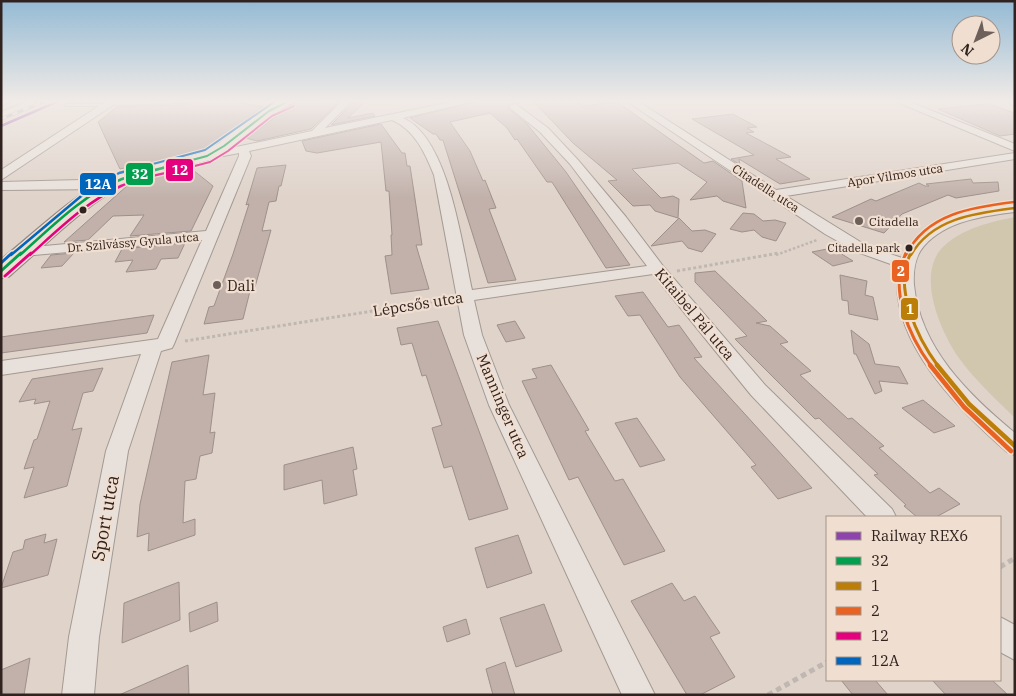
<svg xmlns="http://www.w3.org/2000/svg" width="1016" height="696" font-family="'IBM Plex Serif',serif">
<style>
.green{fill:#d0c7ae}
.building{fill:#c2b1ab;stroke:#9e908a}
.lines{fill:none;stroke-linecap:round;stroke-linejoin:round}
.lane-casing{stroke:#a49993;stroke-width:2}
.street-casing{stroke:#a49993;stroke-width:2}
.secondary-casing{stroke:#938984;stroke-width:3}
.path-far2{stroke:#c0b7b2;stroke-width:2.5;stroke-dasharray:2.5 2;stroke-linecap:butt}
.path-far1{stroke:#c0b7b2;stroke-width:3;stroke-dasharray:3 2.5;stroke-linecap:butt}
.path{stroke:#c0b7b2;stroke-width:5;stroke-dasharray:5.5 4;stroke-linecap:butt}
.lane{fill:#e8e1db;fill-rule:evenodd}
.street{fill:#e8e1db;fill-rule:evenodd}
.secondary{fill:#e8e1db;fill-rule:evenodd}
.rail-casing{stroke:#a7a09b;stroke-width:3}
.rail{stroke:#f0ded0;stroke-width:2;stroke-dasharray:6;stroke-linecap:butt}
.bus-1-far2-casing{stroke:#f0ded0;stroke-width:4}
.bus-1-far1-casing{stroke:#f0ded0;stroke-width:5}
.bus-1-casing{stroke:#f0ded0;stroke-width:6}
.bus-2-far2-casing{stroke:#f0ded0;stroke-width:5}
.bus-2-far1-casing{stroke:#f0ded0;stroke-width:6}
.bus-2-casing{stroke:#f0ded0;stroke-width:8}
.bus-3-far2-casing{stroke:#f0ded0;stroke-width:5}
.bus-3-far1-casing{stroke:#f0ded0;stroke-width:6}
.bus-3-casing{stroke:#f0ded0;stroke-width:8}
.bus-4-far2-casing{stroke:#f0ded0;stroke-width:4}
.bus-4-far1-casing{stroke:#f0ded0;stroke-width:5}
.bus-4-casing{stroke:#f0ded0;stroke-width:6}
.bus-5-far2-casing{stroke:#f0ded0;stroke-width:4}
.bus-5-far1-casing{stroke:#f0ded0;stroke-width:5}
.bus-5-casing{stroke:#f0ded0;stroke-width:6}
.bus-1-far2{stroke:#029f4e;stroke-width:2}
.bus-1-far1{stroke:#029f4e;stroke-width:2.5}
.bus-1{stroke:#029f4e;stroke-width:3}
.bus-2-far2{stroke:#bb7e09;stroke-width:2.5}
.bus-2-far1{stroke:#bb7e09;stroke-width:3}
.bus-2{stroke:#bb7e09;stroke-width:4.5}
.bus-3-far2{stroke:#e86222;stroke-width:2.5}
.bus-3-far1{stroke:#e86222;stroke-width:3}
.bus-3{stroke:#e86222;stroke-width:4.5}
.bus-4-far2{stroke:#e5007d;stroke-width:2}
.bus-4-far1{stroke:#e5007d;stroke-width:2.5}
.bus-4{stroke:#e5007d;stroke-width:3}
.bus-5-far2{stroke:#0065bd;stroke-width:2}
.bus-5-far1{stroke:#0065bd;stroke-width:2.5}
.bus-5{stroke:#0065bd;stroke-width:3}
.rail-1-casing{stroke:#f0ded0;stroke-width:4.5}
.rail-1{stroke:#8e44ad;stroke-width:2.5}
.bus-dot{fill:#30221e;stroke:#f0ded0;stroke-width:2}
.poi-dot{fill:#6d605a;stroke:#f0ded0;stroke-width:2}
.labels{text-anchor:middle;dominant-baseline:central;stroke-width:4.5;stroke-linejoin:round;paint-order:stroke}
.far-bus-label{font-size:11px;fill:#30221e;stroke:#f0ded0;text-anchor:end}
.far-street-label{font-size:12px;fill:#30221e;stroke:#f0ded0}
.far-poi-label{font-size:12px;fill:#30221e;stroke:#f0ded0;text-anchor:start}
.poi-label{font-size:15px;fill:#30221e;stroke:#f0ded0;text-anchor:start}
.street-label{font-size:15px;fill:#30221e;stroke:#f0ded0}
.near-street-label{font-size:18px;fill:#30221e;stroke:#f0ded0}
.line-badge{stroke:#f0ded0;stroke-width:2}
.badge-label{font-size:14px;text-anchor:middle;font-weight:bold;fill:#fff}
</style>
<rect width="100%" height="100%" fill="#dfd3ca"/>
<path class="green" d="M 1015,217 L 1015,418 C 997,400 977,382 962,362 C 942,336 914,274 944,246 C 964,228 990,222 1015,217 Z"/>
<g class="building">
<path d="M 206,100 L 238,100 L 244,105 L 262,107 L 227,134 L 200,151 L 149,164 L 152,162 L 120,169 L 98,122 L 117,107 L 183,105 L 187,102 L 206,102 Z"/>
<path d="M 299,100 L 340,101 L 311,129 L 257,141 L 246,138 Z"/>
<path d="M 481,100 L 518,100 L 519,104 L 513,102 L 508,105 L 508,108 L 527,124 L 566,172 L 630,265 L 606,268 L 552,182 L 547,182 L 517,139 L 515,140 L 507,128 L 490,113 L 450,122 L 470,151 L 483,181 L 485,180 L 496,208 L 489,209 L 516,280 L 488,283 L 443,140 L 440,140 L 436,134 L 433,134 L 410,118 Z"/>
<path d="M 532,100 L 573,100 L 583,106 L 617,102 L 704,163 L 713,161 L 742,181 L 746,208 L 723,201 L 717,196 L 690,200 L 707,182 L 678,163 L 632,169 L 661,198 L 673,196 L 679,199 L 678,218 L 655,211 L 650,205 L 633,206 L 608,181 L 617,180 L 573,143 Z"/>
<path d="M 354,102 L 365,102 L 348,118 L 373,113 L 375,116 L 331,125 Z"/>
<path d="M 989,104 L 1015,113 L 1015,134 L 1000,136 L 938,109 Z"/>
<path d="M 733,114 L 757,127 L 747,128 L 754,132 L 746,133 L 791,157 L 776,159 L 810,179 L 780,184 L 739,159 L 740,165 L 731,159 L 754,155 L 692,119 Z"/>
<path d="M 381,124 L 402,153 L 405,153 L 407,166 L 410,166 L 422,245 L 416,245 L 429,289 L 391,294 L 385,256 L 392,255 L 391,235 L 392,235 L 389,191 L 386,191 L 381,142 L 317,153 L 306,151 L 302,141 Z"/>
<path d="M 286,165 L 281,186 L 279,186 L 276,201 L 269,202 L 262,231 L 271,230 L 255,287 L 251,287 L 243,319 L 204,324 L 209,307 L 214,306 L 233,254 L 249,204 L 246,205 L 257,168 Z"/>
<path d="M 192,167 L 193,170 L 213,186 L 191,231 L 130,236 L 144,215 L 113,216 L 88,240 L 64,242 L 128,185 Z"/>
<path d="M 971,179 L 973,183 L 998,182 L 999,191 L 956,198 L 948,195 L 902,214 L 884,233 L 832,217 L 871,199 L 876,201 L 919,183 L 925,186 L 929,186 L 926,184 Z"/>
<path d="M 743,213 L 754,214 L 763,221 L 775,220 L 786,223 L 776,241 L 762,237 L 754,230 L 742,232 L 730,229 Z"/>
<path d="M 679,218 L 692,231 L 705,230 L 716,234 L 702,252 L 688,248 L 682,241 L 651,246 Z"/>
<path d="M 185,243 L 178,258 L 161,259 L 156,269 L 126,272 L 133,260 L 115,262 L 122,249 Z"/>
<path d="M 832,248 L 853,261 L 833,266 L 812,252 Z"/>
<path d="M 74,253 L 62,266 L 41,268 L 51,255 Z"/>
<path d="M 715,271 L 767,321 L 756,323 L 770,326 L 788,342 L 780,344 L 811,371 L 800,375 L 848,419 L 852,418 L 884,446 L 879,448 L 930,493 L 939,488 L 960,504 L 936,517 L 917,517 L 904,506 L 906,505 L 874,475 L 878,474 L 819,418 L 815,419 L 735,339 L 747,336 L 695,282 L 695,273 Z"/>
<path d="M 840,275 L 867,281 L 865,295 L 873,297 L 878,320 L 849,314 L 848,301 L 842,300 Z"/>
<path d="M 643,292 L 668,327 L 679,325 L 702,357 L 694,358 L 812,488 L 778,499 L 751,467 L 756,465 L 680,377 L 640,315 L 628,316 L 615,296 Z"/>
<path d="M 154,315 L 147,333 L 1,353 L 1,337 Z"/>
<path d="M 438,321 L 508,509 L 469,520 L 452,466 L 444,468 L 432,428 L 442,425 L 426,375 L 422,376 L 412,343 L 401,345 L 397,328 Z"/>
<path d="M 515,321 L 525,338 L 506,342 L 497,325 Z"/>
<path d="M 851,330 L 869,344 L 875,364 L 899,367 L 908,384 L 879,381 L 882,391 L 875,394 L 856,354 L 854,354 Z"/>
<path d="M 209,355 L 203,395 L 215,393 L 210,433 L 215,432 L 212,453 L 200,456 L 196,479 L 185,481 L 183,523 L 195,519 L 195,535 L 148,551 L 149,533 L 137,537 L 140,504 L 172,362 Z"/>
<path d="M 551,365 L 589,430 L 585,431 L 615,481 L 623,479 L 665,551 L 624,565 L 578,477 L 569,480 L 522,381 L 537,378 L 532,369 Z"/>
<path d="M 103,368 L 93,391 L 83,393 L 72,430 L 82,428 L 67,486 L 24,498 L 34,467 L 24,469 L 34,440 L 37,439 L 50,401 L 34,404 L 36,399 L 19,402 L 32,379 Z"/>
<path d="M 923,400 L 955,426 L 934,433 L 902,408 Z"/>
<path d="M 637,418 L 665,460 L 640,467 L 615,423 Z"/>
<path d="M 353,447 L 357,469 L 353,470 L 357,495 L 324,504 L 322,480 L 284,490 L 284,465 Z"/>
<path d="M 46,534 L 44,543 L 57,539 L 48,575 L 1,588 L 13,552 L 23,549 L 25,540 Z"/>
<path d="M 518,535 L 532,573 L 487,588 L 475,548 Z"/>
<path d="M 179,582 L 180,620 L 122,643 L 124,603 Z"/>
<path d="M 672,583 L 684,601 L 695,596 L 711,620 L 720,633 L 710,637 L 735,677 L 700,695 L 687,695 L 631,601 Z"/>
<path d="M 217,602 L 218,621 L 190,632 L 189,613 Z"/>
<path d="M 544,604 L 562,651 L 516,667 L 500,618 Z"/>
<path d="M 466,619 L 470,634 L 447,642 L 443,627 Z"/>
<path d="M 30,658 L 24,695 L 1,695 L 1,670 Z"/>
<path d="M 505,662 L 515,695 L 493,695 L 486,669 Z"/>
<path d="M 188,665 L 189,695 L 119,695 Z"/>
<path d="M 841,680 L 875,680 L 888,695 L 853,695 Z"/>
<path d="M 932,680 L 992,680 L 1008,695 L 946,695 Z"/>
</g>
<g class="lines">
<g class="lane-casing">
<g id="lane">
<path d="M 8,100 L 15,100 L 1,105 L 1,103 Z"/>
<path d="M 67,104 L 107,104 L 109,105 L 107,106 L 65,106 Z"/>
</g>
</g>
<g class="street-casing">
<g id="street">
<path d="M 31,100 L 44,100 L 1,119 L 1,112 Z"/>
<path d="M 108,100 L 187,100 L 183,103 L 113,105 L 1,180 L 1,170 Z"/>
<path d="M 240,100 C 253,100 276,97 287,105 L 282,108 L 244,103 Z"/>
<path d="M 343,100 L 353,100 L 325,128 L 461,100 L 479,100 L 403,118 C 449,138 462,245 472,290 L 647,266 L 570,164 L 540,132 L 509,107 L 514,104 L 517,105 L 548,128 L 578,160 L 626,217 L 663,266 L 765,385 L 892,509 L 896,517 L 867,517 L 751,395 L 653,274 L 474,300 L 482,335 L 509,405 L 655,695 L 622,695 L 489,405 L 464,335 L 434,175 C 425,153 415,130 392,120 L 249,151 L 251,156 L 174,344 L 172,348 L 161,351 L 128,451 L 99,637 L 94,695 L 62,695 L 69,637 L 106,451 L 141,354 L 1,375 L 1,361 L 158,339 L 202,240 L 23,256 L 18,255 L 16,252 L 18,249 L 23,248 L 206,231 L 239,156 L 239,153 L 207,159 L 203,158 L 201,156 L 203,154 L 312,131 Z"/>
<path d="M 625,100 L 636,100 L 776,190 L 1015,153 L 1015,159 L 786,196 L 867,246 L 902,258 C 925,216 971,209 1015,204 L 1015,212 C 983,216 946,221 924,246 C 915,256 913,272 914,285 C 920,348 969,395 1015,433 L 1015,455 L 1007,452 C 959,410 885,338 899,267 L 857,252 L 825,234 Z"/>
<path d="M 892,100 L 905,100 L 1015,144 L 1015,151 Z"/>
<path d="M 1003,100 L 1015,100 L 1015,106 Z"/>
<path d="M 81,180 L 108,181 L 114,185 L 108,189 L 1,190 L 1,182 Z"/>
<path d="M 1000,617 L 1015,625 L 1015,660 L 1000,652 Z"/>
</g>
</g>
<g class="secondary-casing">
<path id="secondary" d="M 281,100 L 297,100 L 274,114 L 229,149 L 213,159 L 127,183 C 87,202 44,246 9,276 L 1,278 L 1,260 C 37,231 73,195 115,175 L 201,153 L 219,143 L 264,108 Z"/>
</g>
<path class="path-far2" d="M 776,255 L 817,240"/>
<g class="path-far1">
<path d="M 677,271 L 779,253"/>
<path d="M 185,341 L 448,299"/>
</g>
<g class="path">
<path d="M 1000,567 L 1015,558"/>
<path d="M 768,695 L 827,662"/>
</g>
<use href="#lane" class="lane"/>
<use href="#street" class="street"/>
<use href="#secondary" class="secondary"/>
<g class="rail-casing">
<path id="rail" d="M 1,119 L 48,100"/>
</g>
<use href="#rail" class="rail"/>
<g class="bus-1-far2-casing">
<path id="bus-1-far2" d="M 162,168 L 207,156 L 224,146 L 269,111 L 291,100"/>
</g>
<g class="bus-1-far1-casing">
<path id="bus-1-far1" d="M 20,255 C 49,229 86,192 122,179 C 136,174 152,171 167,167"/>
</g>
<g class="bus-1-casing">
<path id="bus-1" d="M 1,271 L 21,253"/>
</g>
<g class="bus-2-far2-casing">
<path id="bus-2-far2" d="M 911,255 C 932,218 976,213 1015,208"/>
</g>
<g class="bus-2-far1-casing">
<path id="bus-2-far1" d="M 911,253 C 892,286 918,339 938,366"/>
</g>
<g class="bus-2-casing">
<path id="bus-2" d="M 937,365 L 969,404 L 1015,446"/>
</g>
<g class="bus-3-far2-casing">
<path id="bus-3-far2" d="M 906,255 C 926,214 972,207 1014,202"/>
</g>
<g class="bus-3-far1-casing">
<path id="bus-3-far1" d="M 906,253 C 888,289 909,336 931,366"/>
</g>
<g class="bus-3-casing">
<path id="bus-3" d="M 930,365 L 964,407 L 1011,451"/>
</g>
<g class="bus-4-far2-casing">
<path id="bus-4-far2" d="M 187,168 L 210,162 L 228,151 L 272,116 L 294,106"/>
</g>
<g class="bus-4-far1-casing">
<path id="bus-4-far1" d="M 30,255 C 58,230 87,201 121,186 C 143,176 169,173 192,167"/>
</g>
<g class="bus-4-casing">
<path id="bus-4" d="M 5,276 L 31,253"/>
</g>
<g class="bus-5-far2-casing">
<path id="bus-5-far2" d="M 138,168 L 205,150 L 277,100"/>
</g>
<g class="bus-5-far1-casing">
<path id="bus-5-far1" d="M 11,255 L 86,192 L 119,173 L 142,167"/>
</g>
<g class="bus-5-casing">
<path id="bus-5" d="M 1,263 L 12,253"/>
</g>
<use href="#bus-1-far2" class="bus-1-far2"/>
<use href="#bus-1-far1" class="bus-1-far1"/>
<use href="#bus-1" class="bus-1"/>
<use href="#bus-2-far2" class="bus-2-far2"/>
<use href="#bus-2-far1" class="bus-2-far1"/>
<use href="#bus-2" class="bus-2"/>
<use href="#bus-3-far2" class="bus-3-far2"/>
<use href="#bus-3-far1" class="bus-3-far1"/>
<use href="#bus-3" class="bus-3"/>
<use href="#bus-4-far2" class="bus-4-far2"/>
<use href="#bus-4-far1" class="bus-4-far1"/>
<use href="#bus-4" class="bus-4"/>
<use href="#bus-5-far2" class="bus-5-far2"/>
<use href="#bus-5-far1" class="bus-5-far1"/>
<use href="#bus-5" class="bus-5"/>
<g class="rail-1-casing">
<path id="rail-1" d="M 1,126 L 61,100"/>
</g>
<use href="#rail-1" class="rail-1"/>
</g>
<linearGradient id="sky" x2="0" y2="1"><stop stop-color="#94bad4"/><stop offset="0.51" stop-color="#f1ebe7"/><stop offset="1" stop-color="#f1ebe7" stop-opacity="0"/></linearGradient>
<rect width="1016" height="198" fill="url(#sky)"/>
<g class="bus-dot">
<circle cx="83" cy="210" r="4.5"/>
<circle cx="909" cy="248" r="4.5"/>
</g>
<g class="poi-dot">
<circle cx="859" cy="221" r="5"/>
<circle cx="217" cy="285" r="5"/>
</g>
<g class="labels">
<g class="far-bus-label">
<text x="900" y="248">Citadella park</text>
</g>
<g class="far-street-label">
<text transform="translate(895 175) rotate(-9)">Apor Vilmos utca</text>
<text transform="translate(766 188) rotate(33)">Citadella utca</text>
<text transform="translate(133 242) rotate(-5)">Dr. Szilvássy Gyula utca</text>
</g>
<g class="far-poi-label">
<text x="869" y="221">Citadella</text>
</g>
<g class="poi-label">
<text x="227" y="285">Dali</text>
</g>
<g class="street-label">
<text transform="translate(418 304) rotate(-9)">Lépcsős utca</text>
<text transform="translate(695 314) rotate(50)">Kitaibel Pál utca</text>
<text transform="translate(503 406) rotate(67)">Manninger utca</text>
</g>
<g class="near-street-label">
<text transform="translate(105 518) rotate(-80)">Sport utca</text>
</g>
</g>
<g class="line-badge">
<rect x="165" y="158" width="29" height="24" rx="5" fill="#e5007d"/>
<rect x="125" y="162" width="29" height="24" rx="5" fill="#029f4e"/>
<rect x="79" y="172" width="38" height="24" rx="5" fill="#0065bd"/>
<rect x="891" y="259" width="19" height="24" rx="5" fill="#e86222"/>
<rect x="900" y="297" width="19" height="24" rx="5" fill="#bb7e09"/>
</g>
<g class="badge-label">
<text x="180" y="175">12</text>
<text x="140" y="179">32</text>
<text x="98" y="189">12A</text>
<text x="901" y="276">2</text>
<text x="910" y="314">1</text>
</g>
<rect width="1016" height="696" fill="none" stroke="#30221e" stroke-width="5"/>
<rect x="826" y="516" width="175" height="165" fill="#f0ded0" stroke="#a39389"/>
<rect x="836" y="532" width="25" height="8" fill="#8e44ad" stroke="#a39389"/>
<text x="871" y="541" font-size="15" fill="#30221e">Railway REX6</text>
<rect x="836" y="557" width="25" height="8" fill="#029f4e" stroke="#a39389"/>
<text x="871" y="566" font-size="15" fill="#30221e">32</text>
<rect x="836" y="582" width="25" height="8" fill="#bb7e09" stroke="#a39389"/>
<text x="871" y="591" font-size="15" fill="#30221e">1</text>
<rect x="836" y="607" width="25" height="8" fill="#e86222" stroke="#a39389"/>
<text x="871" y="616" font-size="15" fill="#30221e">2</text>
<rect x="836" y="632" width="25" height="8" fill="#e5007d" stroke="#a39389"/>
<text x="871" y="641" font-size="15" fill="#30221e">12</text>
<rect x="836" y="657" width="25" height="8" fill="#0065bd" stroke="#a39389"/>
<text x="871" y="666" font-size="15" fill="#30221e">12A</text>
<g transform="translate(976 40) rotate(222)"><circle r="24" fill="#f0ded0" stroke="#a39389"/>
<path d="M0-4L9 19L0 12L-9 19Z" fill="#6d605a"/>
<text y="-8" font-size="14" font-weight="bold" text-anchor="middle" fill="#30221e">N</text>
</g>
</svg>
